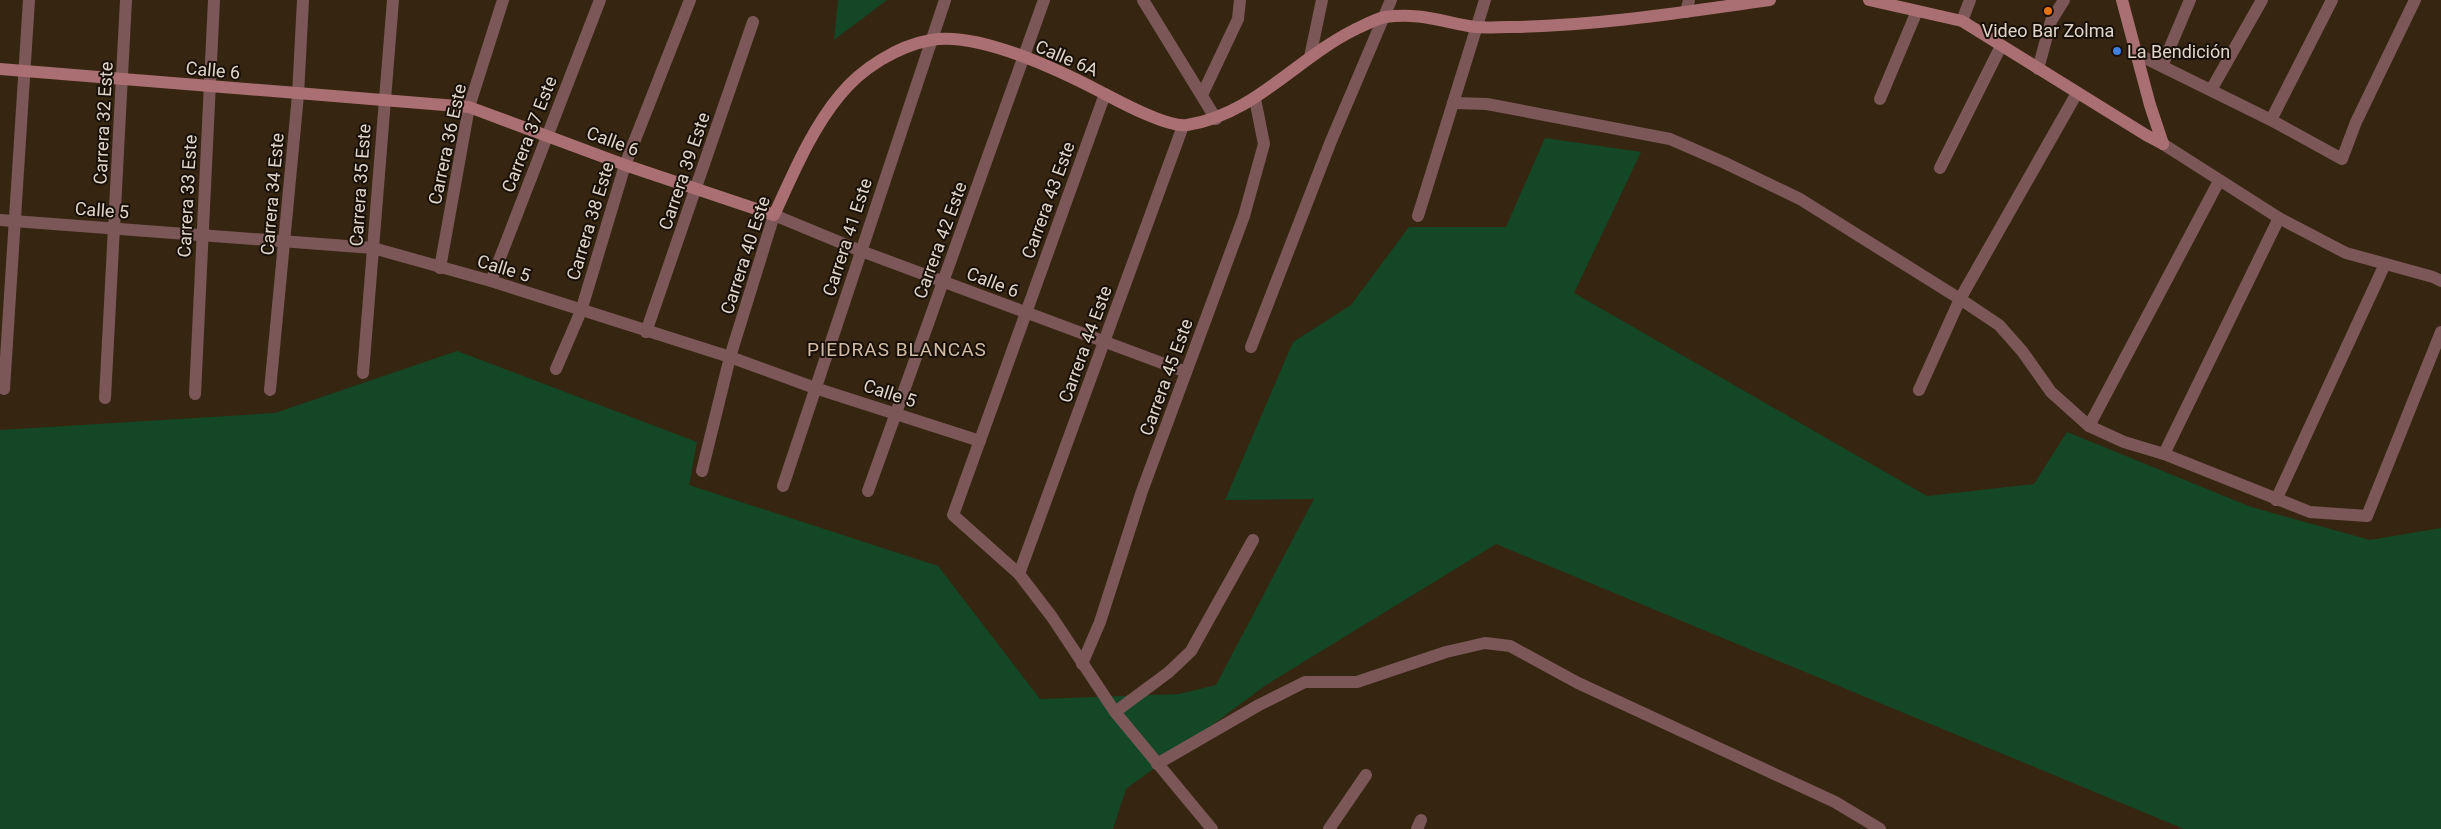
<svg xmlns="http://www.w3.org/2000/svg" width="2441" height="829" font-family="Roboto,sans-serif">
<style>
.green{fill:#134725}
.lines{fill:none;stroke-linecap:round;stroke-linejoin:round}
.street{stroke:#7c5758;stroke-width:12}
.secondary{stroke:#aa6f72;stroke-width:12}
.food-dot{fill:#e8710a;stroke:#181008;stroke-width:2}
.shop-dot{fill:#3f7fe0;stroke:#181008;stroke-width:2}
.labels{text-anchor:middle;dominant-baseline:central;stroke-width:4;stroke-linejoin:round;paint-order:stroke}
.poi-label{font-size:18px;fill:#e1d5c9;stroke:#181008}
.street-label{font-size:18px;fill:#e1d5c9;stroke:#181008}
.neighbourhood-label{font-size:19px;letter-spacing:1px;fill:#d2bca4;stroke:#181008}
</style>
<rect width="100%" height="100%" fill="#362611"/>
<g class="green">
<path d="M 838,0 L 887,0 L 834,40 Z"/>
<path d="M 1545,138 L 1641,152 L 1574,293 L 1927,496 L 2034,484 L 2067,432 L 2251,507 L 2370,540 L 2441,528 L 2441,829 L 2184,829 L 1496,544 L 1266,685 L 1126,789 L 1113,829 L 0,829 L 0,430 L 275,413 L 457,351 L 697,442 L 689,485 L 938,566 L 1040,699 L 1179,694 L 1216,685 L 1314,499 L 1225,500 L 1293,342 L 1351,305 L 1409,227 L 1506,227 Z"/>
</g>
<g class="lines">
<g class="street">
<path d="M 1143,0 L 1216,119"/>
<path d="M 1686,12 L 1689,0"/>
<path d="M 1962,21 L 1970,0"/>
<path d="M 2135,53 L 2271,120 L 2342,159 L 2356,122 L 2415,0"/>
<path d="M 1310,57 L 1322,0"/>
<path d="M 2162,66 L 2190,0"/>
<path d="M 2038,69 L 2051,21 L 2064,0"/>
<path d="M 2211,90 L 2262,0"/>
<path d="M 1105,94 L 953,515 L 1019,574 L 1052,617 L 1115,712 L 1212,829"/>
<path d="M 1202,95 L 1238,19 L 1240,0"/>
<path d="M 1880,99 L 1917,11"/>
<path d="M 1453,103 L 1487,104 L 1670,139 L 1723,162 L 1800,199 L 1960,299 L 1999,325 L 2022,351 L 2051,392 L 2089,426 L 2124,442 L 2164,454 L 2310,512 L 2367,516 L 2441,332"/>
<path d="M 2271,120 L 2332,0"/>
<path d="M 2163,144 L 2279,218 L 2346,253 L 2433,277 L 2441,281"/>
<path d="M 1940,168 L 2001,46"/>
<path d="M 1418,216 L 1485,0"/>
<path d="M 0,220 L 373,248 L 491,281 L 730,357 L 815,388 L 980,441"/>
<path d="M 440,268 L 469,107 L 503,0"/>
<path d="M 491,281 L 600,0"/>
<path d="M 646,332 L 753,22"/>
<path d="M 1251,347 L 1331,141 L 1391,0"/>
<path d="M 556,369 L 581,311 L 625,165 L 690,0"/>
<path d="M 363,373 L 393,0"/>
<path d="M 4,389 L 29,0"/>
<path d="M 270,390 L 298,95 L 303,0"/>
<path d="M 1919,390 L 1960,299 L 2077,93"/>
<path d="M 195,394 L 214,0"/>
<path d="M 105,398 L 126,0"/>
<path d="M 2089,426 L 2219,181"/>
<path d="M 2164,454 L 2279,218"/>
<path d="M 702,471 L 730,357 L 774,215 L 861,251 L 1186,372"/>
<path d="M 783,486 L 945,0"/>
<path d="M 868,491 L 1044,0"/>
<path d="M 2276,500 L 2385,264"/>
<path d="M 1019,574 L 1183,126"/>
<path d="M 1082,664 L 1100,622 L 1142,491 L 1244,216 L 1264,144 L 1255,99"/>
<path d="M 1115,712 L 1169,672 L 1191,651 L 1253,540"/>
<path d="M 1157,764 L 1259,705 L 1305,682 L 1357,682 L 1446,652 L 1485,643 L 1510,646 L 1578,683 L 1835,802 L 1880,829"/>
<path d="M 1329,829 L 1366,775"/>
<path d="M 1417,829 L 1421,820"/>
</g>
<g class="secondary">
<path d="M 1869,0 L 1962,21 L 2146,135 L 2163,144"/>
<path d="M 2122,0 L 2150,105 L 2163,144"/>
<path d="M 0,69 L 469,107 L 625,165 L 774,215 C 793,174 811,130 840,95 C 861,69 897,46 931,40 C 978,31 1061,71 1103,93 C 1120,102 1168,128 1187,125 C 1253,115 1296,59 1354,30 C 1363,26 1375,19 1385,17 C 1419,12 1443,22 1475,27 C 1486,28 1498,27 1509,27 C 1597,26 1684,12 1770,0"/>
</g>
</g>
<circle class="food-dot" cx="2048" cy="11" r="5"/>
<circle class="shop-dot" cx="2117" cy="51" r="5"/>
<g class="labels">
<g class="poi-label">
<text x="2048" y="30">Video Bar Zolma</text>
<text x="2127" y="51" text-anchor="start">La Bendición</text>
</g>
<g class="street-label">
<text transform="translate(1067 58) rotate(23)">Calle 6A</text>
<text transform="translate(213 70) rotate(5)">Calle 6</text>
<text transform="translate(103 123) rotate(-87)">Carrera 32 Este</text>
<text transform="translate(529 134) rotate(-69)">Carrera 37 Este</text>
<text transform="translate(613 141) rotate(20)">Calle 6</text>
<text transform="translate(447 144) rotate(-78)">Carrera 36 Este</text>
<text transform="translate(684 171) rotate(-71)">Carrera 39 Este</text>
<text transform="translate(360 185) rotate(-86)">Carrera 35 Este</text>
<text transform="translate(272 194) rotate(-85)">Carrera 34 Este</text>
<text transform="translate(187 196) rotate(-87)">Carrera 33 Este</text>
<text transform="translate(1048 200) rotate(-70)">Carrera 43 Este</text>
<text transform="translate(102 210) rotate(4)">Calle 5</text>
<text transform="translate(590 221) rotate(-73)">Carrera 38 Este</text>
<text transform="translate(847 237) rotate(-72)">Carrera 41 Este</text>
<text transform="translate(940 240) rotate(-70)">Carrera 42 Este</text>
<text transform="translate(745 255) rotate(-72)">Carrera 40 Este</text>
<text transform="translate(504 268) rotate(17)">Calle 5</text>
<text transform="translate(993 282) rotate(21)">Calle 6</text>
<text transform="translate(1085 344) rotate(-70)">Carrera 44 Este</text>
<text transform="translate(1166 377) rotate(-70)">Carrera 45 Este</text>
<text transform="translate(890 393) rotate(18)">Calle 5</text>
</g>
<g class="neighbourhood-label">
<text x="897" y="349">PIEDRAS BLANCAS</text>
</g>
</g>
</svg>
